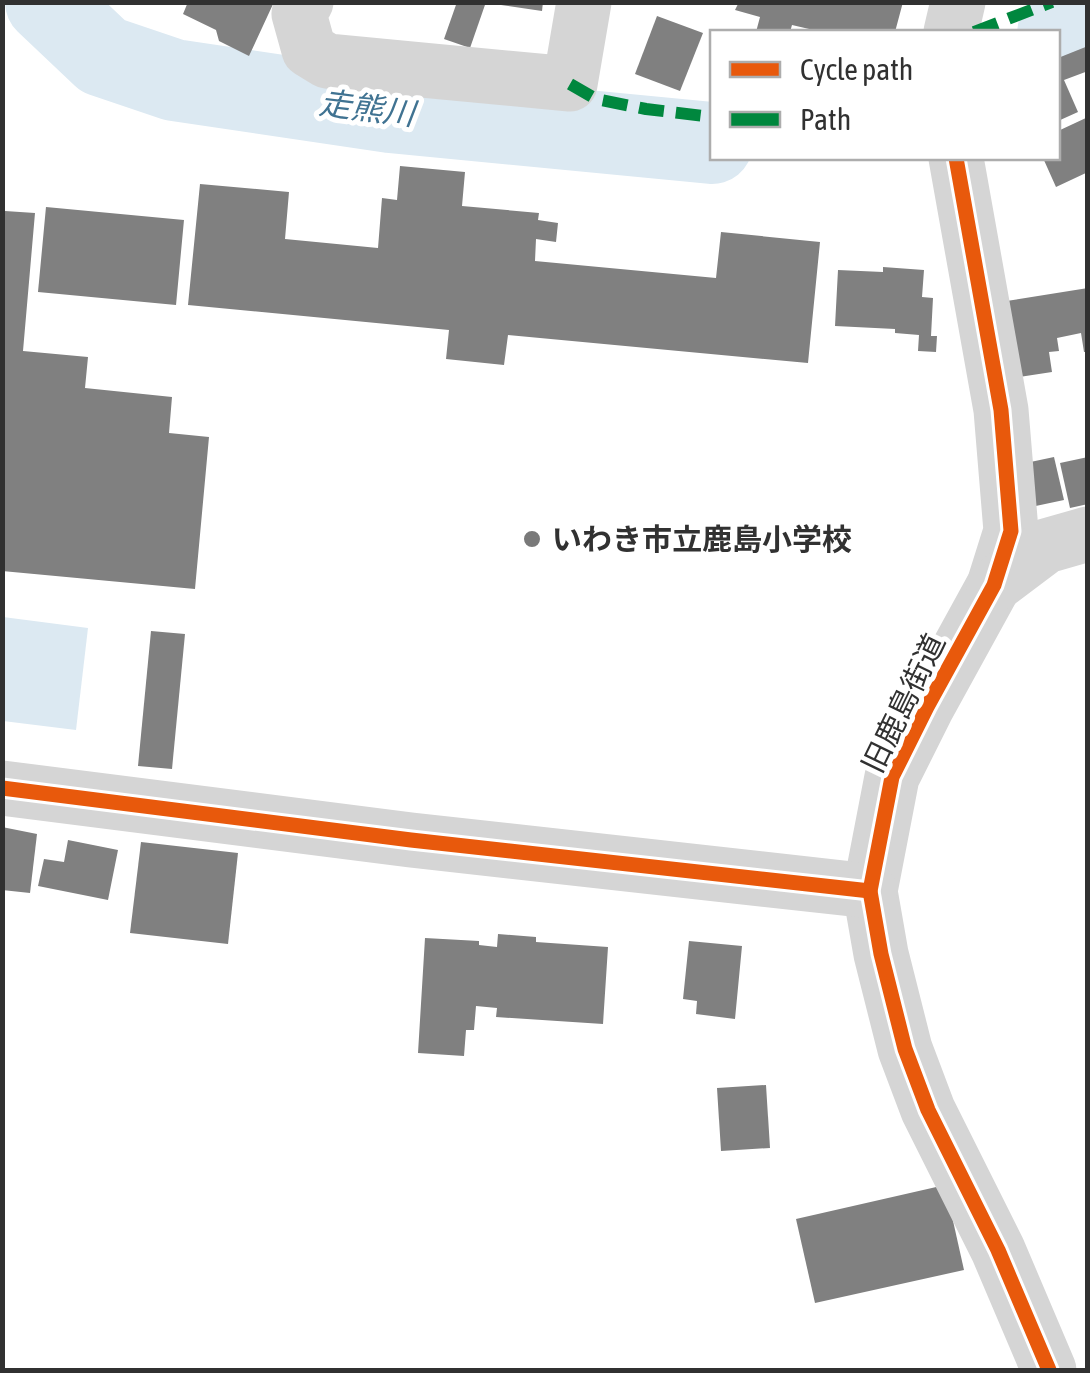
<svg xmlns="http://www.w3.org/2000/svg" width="1090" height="1373" font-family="'Asap Condensed','Noto Sans JP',sans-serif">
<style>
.water{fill:#dce9f2}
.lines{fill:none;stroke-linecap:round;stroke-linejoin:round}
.river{stroke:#dce9f2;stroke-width:82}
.building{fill:#808080}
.minor{stroke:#d5d5d5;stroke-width:55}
.quiet{stroke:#00873e;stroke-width:12;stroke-dasharray:25 12;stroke-linecap:butt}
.cycleway-casing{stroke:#fff;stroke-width:21}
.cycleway{stroke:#e8590c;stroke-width:15}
.poi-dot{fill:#797979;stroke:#fff;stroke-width:4}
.labels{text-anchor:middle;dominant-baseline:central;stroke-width:10;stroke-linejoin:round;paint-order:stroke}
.poi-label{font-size:30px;font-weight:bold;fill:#313131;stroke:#fff;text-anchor:start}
.street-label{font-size:30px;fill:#313131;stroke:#fff}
.water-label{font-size:32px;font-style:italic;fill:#407392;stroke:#fff}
</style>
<rect width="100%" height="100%" fill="#fff"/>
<path class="water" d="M 3,617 L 88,628 L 76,730 L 3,721 Z"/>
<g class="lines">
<g class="river">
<path d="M 46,2 L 103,56 L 174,80 L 390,112 L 712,143"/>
<path d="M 1058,33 L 1088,22"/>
</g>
</g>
<g class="building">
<path d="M 188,2 L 274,2 L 249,56 L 219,41 L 216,30 L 183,14 Z"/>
<path d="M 457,2 L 486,2 L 470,48 L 444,39 Z"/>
<path d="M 501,2 L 543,2 L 542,11 L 501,5 Z"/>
<path d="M 739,2 L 903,2 L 895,32 L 822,32 L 792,25 L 790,32 L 756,32 L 760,17 L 735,10 Z"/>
<path d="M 657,16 L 703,33 L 680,91 L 635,74 Z"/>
<path d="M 1088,46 L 1088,71 L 1064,80 L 1078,112 L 1058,121 L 1058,58 Z"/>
<path d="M 1088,117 L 1088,172 L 1056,187 L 1043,158 L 1058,158 L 1058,131 Z"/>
<path d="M 400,166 L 465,172 L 462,206 L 539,213 L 538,220 L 558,223 L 556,242 L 536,239 L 535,261 L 716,278 L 721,232 L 820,242 L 808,363 L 508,335 L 504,365 L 446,359 L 449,330 L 188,305 L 200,184 L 289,192 L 285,239 L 378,248 L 382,198 L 397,200 Z"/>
<path d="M 46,207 L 184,220 L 176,305 L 38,292 Z"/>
<path d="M 5,211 L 35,213 L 23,351 L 88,357 L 85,388 L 172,397 L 169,433 L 209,437 L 195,589 L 2,571 L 2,236 Z"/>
<path d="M 883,267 L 924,270 L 922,297 L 933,298 L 931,336 L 937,336 L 936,352 L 918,351 L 919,335 L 895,333 L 895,329 L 835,326 L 838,270 L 883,272 Z"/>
<path d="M 1088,288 L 1088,352 L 1084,352 L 1081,333 L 1057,338 L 1059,351 L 1049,352 L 1052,372 L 1013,378 L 1000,302 Z"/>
<path d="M 1054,457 L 1064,500 L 1031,507 L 1021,464 Z"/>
<path d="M 1088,457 L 1088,504 L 1070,508 L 1060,463 Z"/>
<path d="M 151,631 L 185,634 L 172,769 L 138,766 Z"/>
<path d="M 2,827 L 37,834 L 30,893 L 2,890 Z"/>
<path d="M 68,840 L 118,850 L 108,900 L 38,886 L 44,859 L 64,862 Z"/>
<path d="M 141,842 L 238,853 L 228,944 L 130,933 Z"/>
<path d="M 498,934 L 536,937 L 536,942 L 608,947 L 603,1024 L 496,1017 L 497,1008 L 476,1006 L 474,1030 L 466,1030 L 464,1056 L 418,1053 L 425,938 L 479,941 L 479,945 L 497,947 Z"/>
<path d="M 689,941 L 742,946 L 735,1019 L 696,1014 L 697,1001 L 683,999 Z"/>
<path d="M 766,1085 L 770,1148 L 721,1151 L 717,1088 Z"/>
<path d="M 945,1185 L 964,1270 L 815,1303 L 796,1219 Z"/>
</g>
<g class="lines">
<g class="minor">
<path d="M 306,2 L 299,14 L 309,50 L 327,61 L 570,84 L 584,2"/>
<path d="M 951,32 L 958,2"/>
<path d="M 956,158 L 1001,410 L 1011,531 L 994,585 L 927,707 L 892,777 L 870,891 L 881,954 L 905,1049 L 928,1110 L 998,1250 L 1049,1370"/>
<path d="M 994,585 L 1046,546 L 1088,534"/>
<path d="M 2,788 L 411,840 L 870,891"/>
</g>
<g class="quiet">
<path d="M 974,32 L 1052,2"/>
<path d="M 570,84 L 596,99 L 646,109 L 712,117"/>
</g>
<g class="cycleway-casing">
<g id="cycleway">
<path d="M 956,158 L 1001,410 L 1011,531 L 994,585 L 927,707 L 892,777 L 870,891 L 881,954 L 905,1049 L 928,1110 L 998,1250 L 1049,1370"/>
<path d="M 2,788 L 411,840 L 870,891"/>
</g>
</g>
<use href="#cycleway" class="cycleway"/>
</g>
<circle class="poi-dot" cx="532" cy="539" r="10"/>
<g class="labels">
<g class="poi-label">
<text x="552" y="539">いわき市立鹿島小学校</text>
</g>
<g class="street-label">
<text transform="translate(903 703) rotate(-64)">旧鹿島街道</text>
</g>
<g class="water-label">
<text transform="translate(367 108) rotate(7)">走熊川</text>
</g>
</g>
<rect width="1090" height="1373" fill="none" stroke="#313131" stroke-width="10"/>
<rect x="710" y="30" width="350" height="130" fill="#ffffff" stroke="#adadad" stroke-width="2.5"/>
<rect x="730" y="62" width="50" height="15" fill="#e8590c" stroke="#adadad" stroke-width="2.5"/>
<text x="800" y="80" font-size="30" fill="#313131">Cycle path</text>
<rect x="730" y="112" width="50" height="15" fill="#00873e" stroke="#adadad" stroke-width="2.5"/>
<text x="800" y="130" font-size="30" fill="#313131">Path</text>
</svg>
